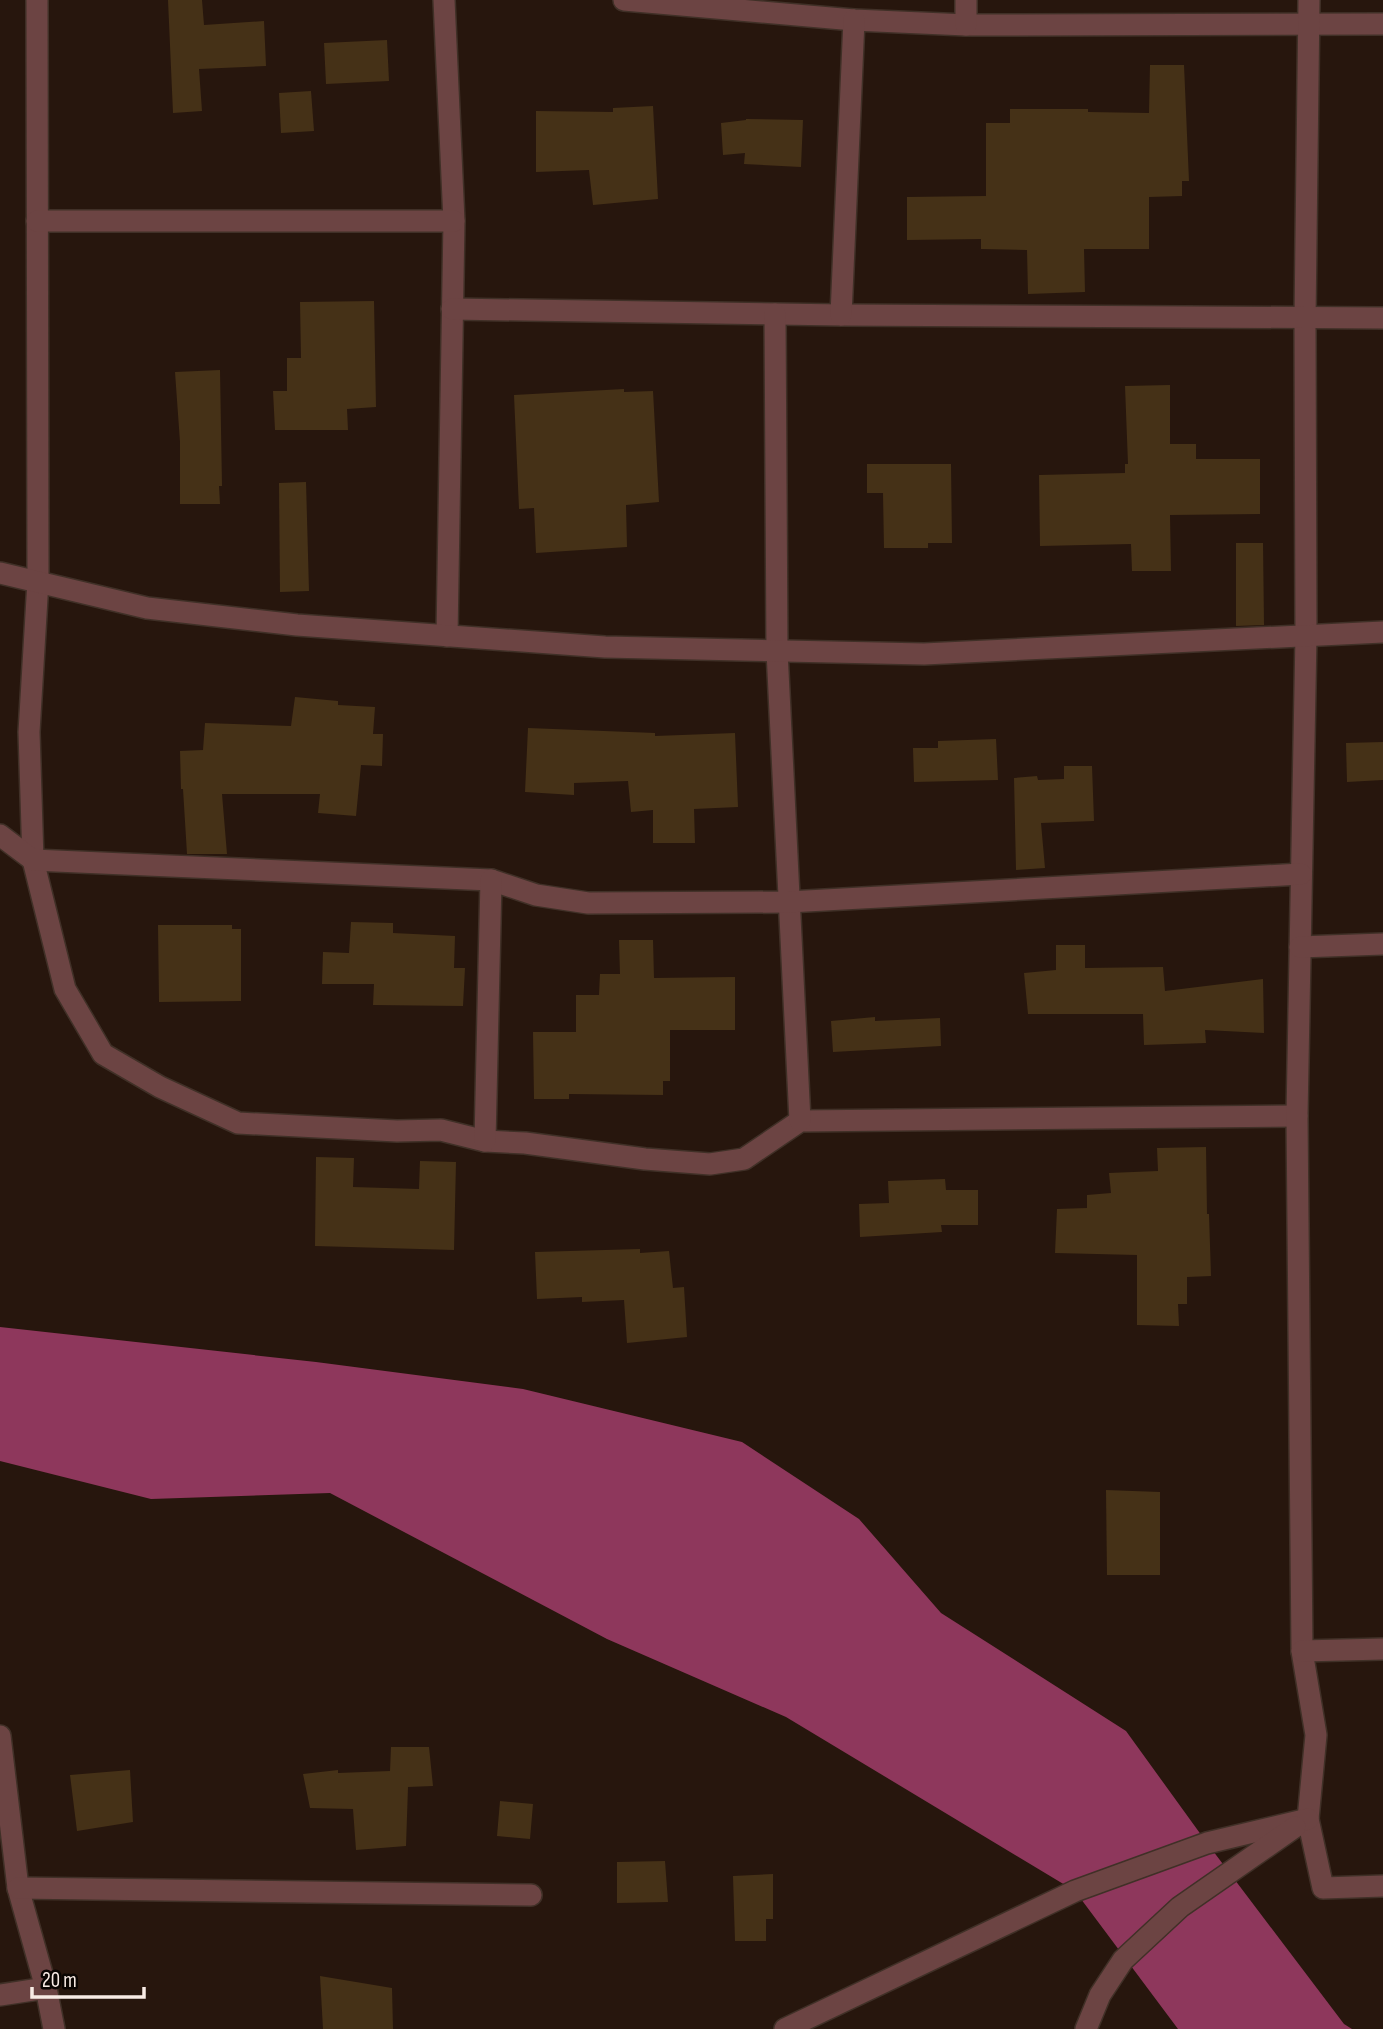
<svg xmlns="http://www.w3.org/2000/svg" width="1383" height="2029" font-family="'Sofia Sans Condensed',sans-serif">
<style>
.water{fill:#8e375c}
.building{fill:#453117}
.lines{fill:none;stroke-linecap:round;stroke-linejoin:round}
.minor-casing{stroke:#403027;stroke-width:24}
.minor{stroke:#6c4443;stroke-width:21}
</style>
<rect width="100%" height="100%" fill="#27160d"/>
<path class="water" d="M 0,1327 L 316,1362 L 523,1389 L 742,1442 L 859,1519 L 941,1613 L 1126,1731 L 1207,1843 L 1344,2024 L 1352,2029 L 1178,2029 L 1075,1891 L 786,1717 L 607,1639 L 330,1493 L 151,1499 L 0,1461 Z"/>
<g class="building">
<path d="M 168,0 L 202,0 L 204,25 L 264,21 L 266,66 L 199,69 L 202,111 L 173,113 Z"/>
<path d="M 387,40 L 389,81 L 326,84 L 324,43 Z"/>
<path d="M 1150,65 L 1184,65 L 1189,181 L 1182,181 L 1182,196 L 1149,197 L 1149,249 L 1084,249 L 1085,292 L 1028,294 L 1027,250 L 981,249 L 981,239 L 907,240 L 907,197 L 986,196 L 986,123 L 1010,123 L 1010,109 L 1088,109 L 1088,112 L 1149,113 Z"/>
<path d="M 311,91 L 314,131 L 281,133 L 279,93 Z"/>
<path d="M 653,106 L 658,199 L 593,205 L 589,170 L 536,172 L 536,111 L 613,112 L 613,108 Z"/>
<path d="M 746,119 L 803,120 L 801,167 L 744,164 L 745,153 L 723,155 L 721,123 L 746,120 Z"/>
<path d="M 374,301 L 376,407 L 347,409 L 348,430 L 275,430 L 273,391 L 287,391 L 287,358 L 301,358 L 300,302 Z"/>
<path d="M 220,370 L 222,486 L 219,486 L 220,504 L 180,504 L 180,442 L 175,372 Z"/>
<path d="M 1170,385 L 1170,444 L 1196,444 L 1196,459 L 1260,459 L 1260,514 L 1170,515 L 1171,571 L 1132,571 L 1131,544 L 1040,546 L 1039,475 L 1125,473 L 1125,464 L 1128,464 L 1125,386 Z"/>
<path d="M 624,389 L 624,392 L 653,391 L 659,502 L 626,505 L 627,547 L 536,553 L 534,508 L 519,509 L 514,395 Z"/>
<path d="M 867,464 L 951,464 L 952,543 L 928,543 L 928,548 L 884,548 L 883,493 L 867,493 Z"/>
<path d="M 306,482 L 309,591 L 280,592 L 279,483 Z"/>
<path d="M 1236,543 L 1263,543 L 1264,625 L 1236,626 Z"/>
<path d="M 295,697 L 338,701 L 338,705 L 375,707 L 373,734 L 383,734 L 382,766 L 361,765 L 356,816 L 318,813 L 320,794 L 222,794 L 227,854 L 187,854 L 183,789 L 181,789 L 180,751 L 203,750 L 205,723 L 291,726 Z"/>
<path d="M 528,728 L 655,733 L 655,736 L 735,733 L 738,807 L 694,809 L 695,843 L 653,843 L 653,810 L 631,812 L 628,781 L 574,783 L 574,795 L 525,792 Z"/>
<path d="M 996,739 L 998,780 L 914,782 L 913,748 L 938,748 L 938,741 Z"/>
<path d="M 1383,742 L 1383,780 L 1347,782 L 1346,743 Z"/>
<path d="M 1064,766 L 1092,766 L 1094,821 L 1041,823 L 1045,868 L 1016,870 L 1014,778 L 1037,776 L 1038,780 L 1064,779 Z"/>
<path d="M 351,922 L 393,923 L 393,933 L 455,936 L 454,968 L 465,968 L 463,1006 L 373,1005 L 374,984 L 322,984 L 323,952 L 349,953 Z"/>
<path d="M 158,925 L 232,925 L 232,929 L 241,929 L 241,1001 L 159,1002 Z"/>
<path d="M 619,940 L 653,940 L 654,978 L 735,977 L 735,1030 L 670,1030 L 670,1081 L 663,1081 L 663,1095 L 569,1094 L 569,1099 L 534,1099 L 533,1032 L 576,1032 L 576,995 L 599,995 L 600,974 L 620,974 Z"/>
<path d="M 1056,945 L 1085,945 L 1085,968 L 1163,967 L 1165,991 L 1263,979 L 1264,1033 L 1205,1030 L 1206,1043 L 1144,1045 L 1143,1014 L 1028,1014 L 1024,973 L 1056,970 Z"/>
<path d="M 875,1017 L 875,1021 L 940,1018 L 941,1046 L 833,1052 L 831,1021 Z"/>
<path d="M 1206,1147 L 1207,1214 L 1209,1214 L 1211,1276 L 1187,1277 L 1187,1304 L 1178,1304 L 1179,1326 L 1137,1325 L 1137,1255 L 1055,1253 L 1057,1209 L 1087,1208 L 1087,1195 L 1111,1193 L 1109,1173 L 1158,1171 L 1157,1148 Z"/>
<path d="M 316,1157 L 354,1158 L 353,1187 L 419,1189 L 420,1161 L 456,1162 L 454,1250 L 315,1246 Z"/>
<path d="M 945,1179 L 946,1190 L 978,1190 L 978,1225 L 941,1225 L 942,1232 L 860,1237 L 859,1204 L 889,1203 L 888,1181 Z"/>
<path d="M 640,1249 L 640,1253 L 669,1251 L 673,1288 L 684,1287 L 687,1337 L 627,1343 L 624,1300 L 582,1302 L 582,1297 L 537,1299 L 535,1252 Z"/>
<path d="M 1106,1490 L 1160,1492 L 1160,1575 L 1107,1575 Z"/>
<path d="M 391,1747 L 429,1747 L 433,1786 L 408,1787 L 406,1846 L 356,1850 L 353,1809 L 310,1808 L 303,1774 L 338,1770 L 338,1773 L 390,1771 Z"/>
<path d="M 130,1770 L 133,1822 L 77,1831 L 70,1775 Z"/>
<path d="M 500,1801 L 533,1804 L 530,1839 L 497,1836 Z"/>
<path d="M 665,1861 L 668,1902 L 617,1903 L 617,1862 Z"/>
<path d="M 773,1874 L 773,1919 L 766,1919 L 766,1941 L 735,1941 L 733,1876 Z"/>
<path d="M 320,1976 L 392,1988 L 393,2029 L 323,2029 Z"/>
</g>
<g class="lines">
<g class="minor-casing">
<g id="minor">
<path d="M 37,0 L 38,581 L 29,732 L 33,860 L 65,989 L 103,1054 L 160,1087 L 238,1123 L 397,1131 L 441,1130 L 485,1141 L 525,1143 L 645,1159 L 710,1164 L 744,1159 L 800,1121 L 1297,1116"/>
<path d="M 444,0 L 454,221 L 447,636"/>
<path d="M 624,0 L 854,20 L 966,25 L 1383,24"/>
<path d="M 966,0 L 966,25"/>
<path d="M 1309,0 L 1305,319 L 1306,635 L 1297,1116 L 1302,1651 L 1316,1735 L 1308,1819 L 1323,1888 L 1383,1886"/>
<path d="M 37,221 L 454,221"/>
<path d="M 452,309 L 841,315 L 1383,318"/>
<path d="M 775,314 L 777,651 L 800,1121"/>
<path d="M 841,315 L 854,20"/>
<path d="M 0,573 L 147,608 L 297,625 L 605,647 L 924,654 L 1383,632"/>
<path d="M 0,835 L 33,860 L 491,880 L 536,895 L 588,903 L 788,902 L 1301,874"/>
<path d="M 1300,947 L 1383,944"/>
<path d="M 485,1141 L 491,880"/>
<path d="M 1302,1651 L 1383,1649"/>
<path d="M 0,1736 L 18,1888 L 46,1988 L 54,2029"/>
<path d="M 18,1888 L 531,1895"/>
<path d="M 0,1995 L 46,1988"/>
<path d="M 785,2029 L 1075,1891 L 1207,1843 L 1308,1819"/>
<path d="M 1086,2029 L 1100,1995 L 1123,1960 L 1180,1907 L 1295,1827"/>
</g>
</g>
<use href="#minor" class="minor"/>
</g>
<path d="M32 1987v10h112v-10" fill="none" stroke="#f8ebe5" stroke-width="3.5"/>
<text x="42" y="1987" font-size="21" fill="#f8ebe5" stroke="#0a0502" stroke-width="5" paint-order="stroke">20 m</text>
</svg>
